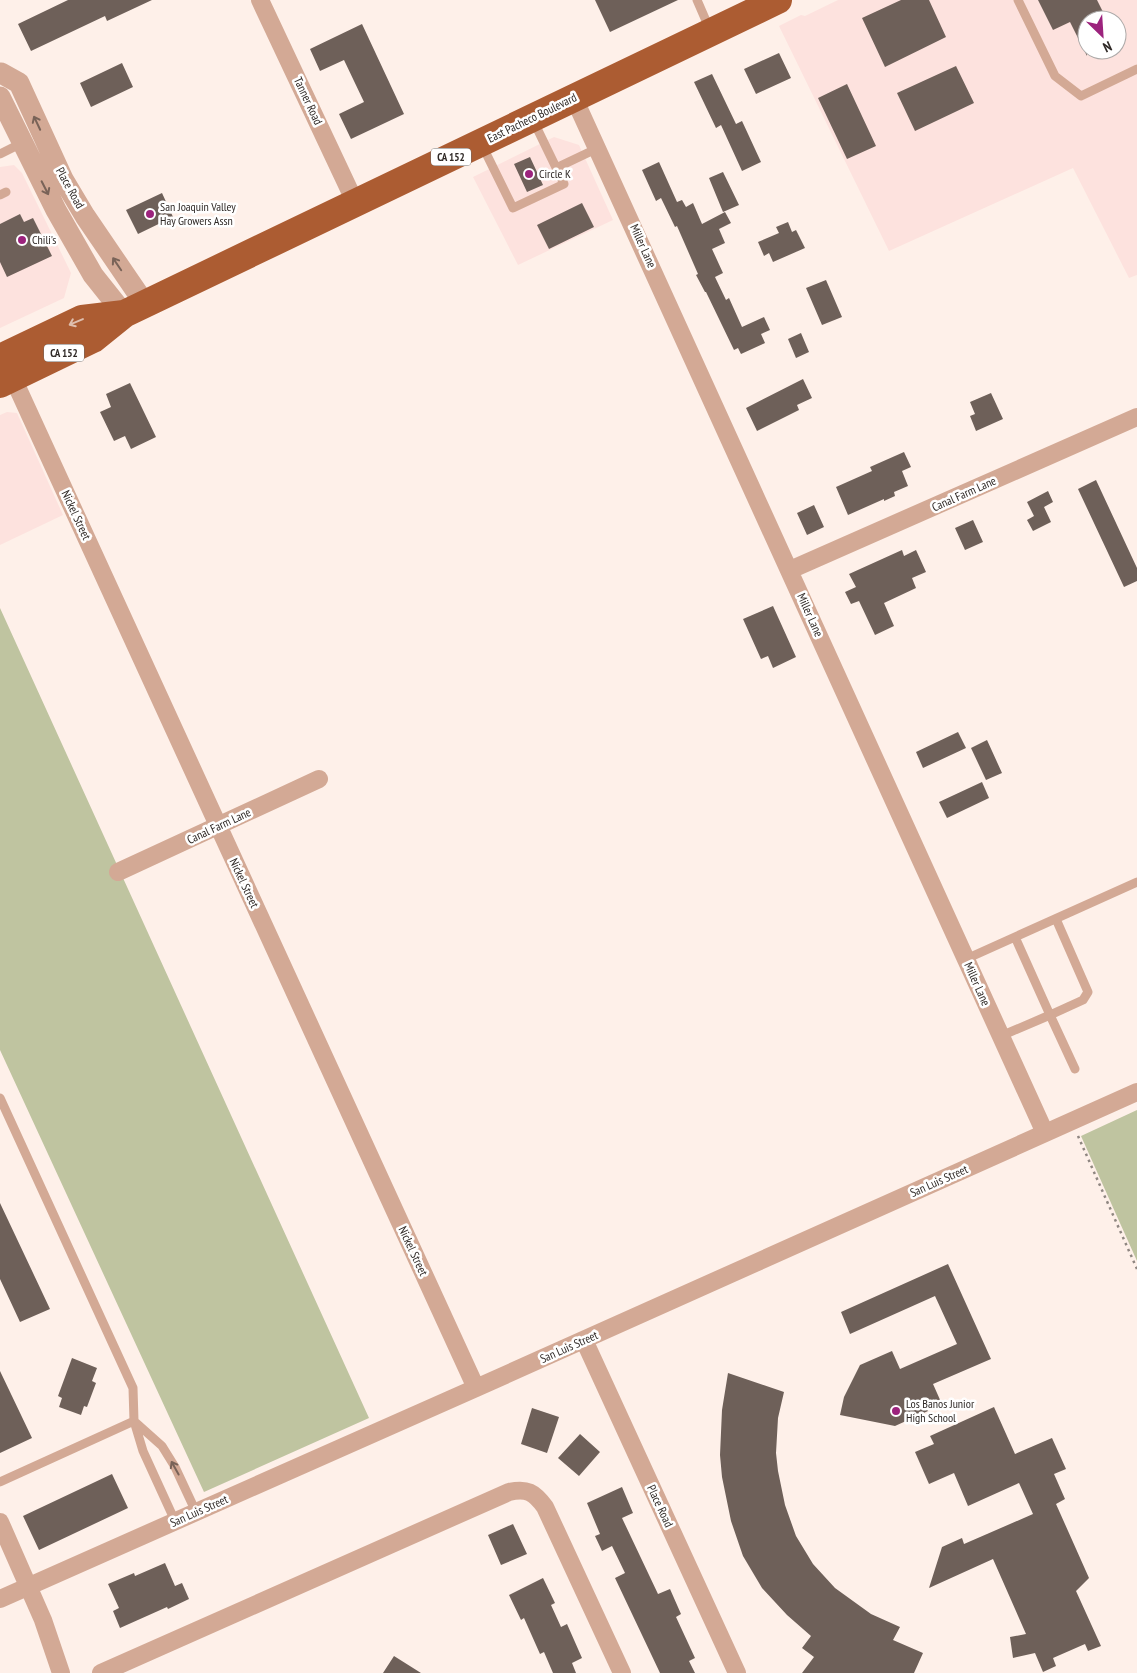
<svg xmlns="http://www.w3.org/2000/svg" width="1137" height="1673" font-family="'PT Sans Narrow',sans-serif">
  <style>
    .commercial { fill: #fde2de; fill-rule: evenodd }
    .green { fill: #bfc4a0 }
    .building { fill: #6e6059 }
    .lines { fill: none; stroke-linecap: round; stroke-linejoin: round }
    .path { stroke: #8f8681; stroke-width: 2.5; stroke-dasharray: 2.5 4; stroke-linecap: butt }
    .service { stroke: #d3a995; stroke-width: 9 }
    .minor { stroke: #d3a995; stroke-width: 18 }
    .tertiary { stroke: #d3a995; stroke-width: 21 }
    .trunk { stroke: #ac5c32; stroke-width: 28 }
    .oneway { stroke: #796358 }
    .oneway2 { stroke: #debead }
    .poi-dot { fill: #9c237d; stroke: #fff; stroke-width: 2 }
    .labels { text-anchor: middle; stroke-width: 5; stroke-linejoin: round; paint-order: stroke }
    .shield { fill: #fff; stroke: #6d6967; stroke-width: 1 }
    .shield-label { font-size: 11px; font-weight: bold; fill: #2f2926 }
    .street-label { font-size: 12px; fill: #2f2926; stroke: #fff }
    .poi-label { font-size: 12px; fill: #2f2926; stroke: #fff; text-anchor: start }
  </style>
  <rect width="100%" height="100%" fill="#fef0e9"/>
  <path class="commercial" d="M838,0H1137V275L1129,278L1073,168L889,251L779,26L801,15L805,16ZM1087,20H1117V50H1087Z
    M554,137L579,145L613,220L518,265L473,177Z
    M14,165L22,173L71,273L64,298L0,328V167Z
    M7,412L17,413L63,515L0,545V415Z"/>
  <path class="green" d="M0,608L369,1418L204,1492L0,1050Z
    M1137,1110V1261L1081,1136Z"/>
  <path class="building" d="M68,0H152L107,21L105,16L31,51L18,24Z
    M595,0H678L610,32Z
    M901,0H929L946,37L885,67L862,18Z
    M1038,0H1097L1107,20H1087V56L1070,22L1053,30Z
    M362,24L404,114L351,139L339,114L364,102L344,60L320,71L310,49Z
    M779,53L791,78L756,94L744,69Z
    M122,63L133,87L91,107L80,83Z
    M956,66L974,103L915,131L897,93Z
    M712,74L736,124L742,121L761,162L742,171L721,125L716,128L694,82Z
    M847,84L876,146L847,159L818,98Z
    M530,157L543,185L527,192L514,164Z
    M659,162L677,202L682,200L686,207L693,203L702,224L725,212L731,223L719,229L725,243L712,249L723,273L715,277L726,300L729,298L742,327L764,317L770,330L761,334L765,343L741,354L738,348L734,350L706,292H705L696,275L698,274L677,226L675,227L661,198L656,201L642,170Z
    M723,172L739,205L723,212L709,178Z
    M162,193L173,217L138,234L126,210Z
    M582,203L594,227L549,249L537,225Z
    M20,214L24,222L33,218L52,256L7,277L0,262V224Z
    M788,222L792,232L796,230L805,248L773,262L769,253L764,256L758,242L779,233L776,227Z
    M826,280L842,317L822,325L806,288Z
    M801,333L809,352L796,358L788,339Z
    M803,379L812,398L797,405L799,410L757,431L746,408Z
    M130,383L156,437L131,449L125,436L114,441L100,412L111,407L106,394Z
    M991,393L1003,419L976,431L970,416L975,414L970,402Z
    M904,452L911,467L902,471L908,486L894,492L895,496L884,501V499L848,515L836,487L872,471L870,467Z
    M1096,480L1137,568V581L1124,587L1078,489Z
    M1048,491L1053,502L1044,507L1051,522L1033,531L1027,520L1034,516L1027,502Z
    M814,505L824,527L807,535L797,513Z
    M973,520L983,542L965,550L955,528Z
    M902,550L904,556L916,550L926,572L912,578L916,588L884,603L894,626L875,635L859,601L851,604L845,592L856,587L849,574Z
    M773,606L796,657L773,668L768,656L761,659L743,619Z
    M958,732L966,748L923,768L916,752Z
    M987,740L1002,773L986,780L971,748Z
    M982,782L989,798L947,818L939,802Z
    M0,1203L50,1309L20,1322L0,1279Z
    M948,1264L991,1359L933,1384L941,1402L926,1409L928,1411L895,1426L840,1415L844,1397L860,1365L892,1351L900,1369L957,1344L935,1296L850,1334L841,1312Z
    M72,1358L97,1368L92,1381L96,1383L87,1407L84,1406L81,1415L59,1407L62,1398L58,1396Z
    M0,1371L32,1438L0,1453Z
    M728,1373L784,1392L778,1418L776,1453L778,1471L785,1505L796,1536L813,1564L835,1588L871,1614L900,1627L893,1640L923,1653L914,1673H802L814,1657L802,1648L811,1636L787,1615L762,1588L743,1556L731,1521L722,1477L720,1455L722,1410Z
    M994,1407L1015,1454L1052,1438L1066,1469L1054,1474L1065,1499L1056,1504L1089,1578L1076,1591L1101,1646L1088,1651L1085,1644L1053,1658L1056,1666L1043,1672L1035,1653L1013,1658L1010,1637L1026,1634L993,1559L929,1588L942,1547L962,1538L964,1544L1033,1514L1019,1483L968,1506L954,1473L929,1484L915,1452L934,1444L930,1436Z
    M532,1408L559,1417L547,1453L521,1444Z
    M580,1434L600,1452L579,1476L558,1458Z
    M112,1474L128,1508L39,1550L23,1516Z
    M622,1487L633,1513L622,1518L658,1594L670,1589L681,1614L676,1617L695,1658L689,1661L695,1673H660L615,1578L625,1573L612,1546L602,1551L595,1536L600,1534L587,1503Z
    M513,1524L527,1554L501,1565L488,1535Z
    M165,1563L175,1586L182,1583L189,1599L168,1609L167,1607L120,1628L113,1611L119,1608L108,1584L134,1573L135,1576Z
    M543,1578L555,1603L551,1605L561,1627L567,1624L582,1658L572,1663L576,1673H553L544,1652L540,1654L524,1618L521,1620L509,1595Z
    M394,1656L421,1673H383Z"/>
  <g class="lines">
    <path class="path" d="M1078,1136L1137,1269"/>
    <path class="service" d="M697,0L710,30
      M1018,0L1055,76L1081,96L1137,69
      M482,145L513,208L564,184L533,120
      M0,154L22,143
      M556,168L598,148
      M0,195L6,192
      M1015,937L1050,1015L1083,1000L1088,992L1056,919
      M966,959L1137,882
      M1001,1036L1050,1015L1075,1069
      M0,1098L133,1388L134,1421L0,1482
      M175,1521L143,1451L134,1421L162,1446L175,1467L196,1512"/>
    <path class="minor" d="M260,0L355,202
      M574,98L1045,1133
      M13,378L476,1388
      M790,570L1137,417
      M118,872L319,779
      M584,1340L737,1673
      M0,1522L43,1620L61,1673
      M0,1599L476,1388L1137,1092
      M101,1673L509,1492C527,1488 534,1492 545,1507L622,1673"/>
    <path class="tertiary" d="M1,73L19,83L63,179L85,216L145,304
      M0,97L56,210L93,275L124,314"/>
    <path class="trunk" d="M0,358L82,319L124,314
      M0,384L93,339L124,314L778,0"/>
  </g>
  <defs><path id="oneway-shaft" d="M-6 0H5M1.5-3L5.5 0L1.5 3" fill="none" stroke-width="1.6" stroke-linecap="round" stroke-linejoin="round" transform="scale(1.25)"/></defs>
  <g class="oneway">
    <use href="#oneway-shaft" transform="translate(37 123) rotate(-115)"/>
    <use href="#oneway-shaft" transform="translate(45 188) rotate(63)"/>
    <use href="#oneway-shaft" transform="translate(117 264) rotate(-124)"/>
    <use href="#oneway-shaft" transform="translate(175 1468) rotate(-119)"/>
  </g>
  <use class="oneway2" href="#oneway-shaft" transform="translate(76 322) rotate(157)"/>
  <g class="poi-dot">
    <circle cx="529" cy="174" r="5"/>
    <circle cx="150" cy="214" r="5"/>
    <circle cx="22" cy="240" r="5"/>
    <circle cx="896" cy="1411" r="5"/>
  </g>
  <g class="labels">
    <g class="shield">
      <rect x="431" y="148.5" width="40" height="17" rx="4"/>
      <rect x="44" y="344.5" width="40" height="17" rx="4"/>
    </g>
    <g class="shield-label">
      <text x="451" y="161">CA 152</text>
      <text x="64" y="357">CA 152</text>
    </g>
    <g class="street-label">
      <text transform="translate(308 101) rotate(65)" y="4">Tanner Road</text>
      <text transform="translate(532 118) rotate(-26)" y="4">East Pacheco Boulevard</text>
      <text transform="translate(70 188) rotate(61)" y="4">Place Road</text>
      <text transform="translate(643 246) rotate(66)" y="4">Miller Lane</text>
      <text transform="translate(964 494) rotate(-24)" y="4">Canal Farm Lane</text>
      <text transform="translate(76 515) rotate(65)" y="4">Nickel Street</text>
      <text transform="translate(810 615) rotate(66)" y="4">Miller Lane</text>
      <text transform="translate(219 826) rotate(-25)" y="4">Canal Farm Lane</text>
      <text transform="translate(244 883) rotate(65)" y="4">Nickel Street</text>
      <text transform="translate(977 984) rotate(66)" y="4">Miller Lane</text>
      <text transform="translate(939 1181) rotate(-24)" y="4">San Luis Street</text>
      <text transform="translate(413 1251) rotate(65)" y="4">Nickel Street</text>
      <text transform="translate(569 1347) rotate(-24)" y="4">San Luis Street</text>
      <text transform="translate(660 1506) rotate(65)" y="4">Place Road</text>
      <text transform="translate(199 1511) rotate(-24)" y="4">San Luis Street</text>
    </g>
    <g class="poi-label">
      <text x="539" y="178">Circle K</text>
      <text x="160" y="211">San Joaquin Valley<tspan x="160" dy="14">Hay Growers Assn</tspan></text>
      <text x="32" y="244">Chili's</text>
      <text x="906" y="1408">Los Banos Junior<tspan x="906" dy="14">High School</tspan></text>
    </g>
  </g>
  <g transform="translate(1102 35) rotate(155)"><circle r="24" fill="#ffffff" stroke="#aca9a8"/>
  <path d="M0-4L9 19L0 12L-9 19Z" fill="#9c237d"/>
  <text y="-8" font-size="14" font-weight="bold" text-anchor="middle" fill="#2f2926">N</text>
  </g>
</svg>
